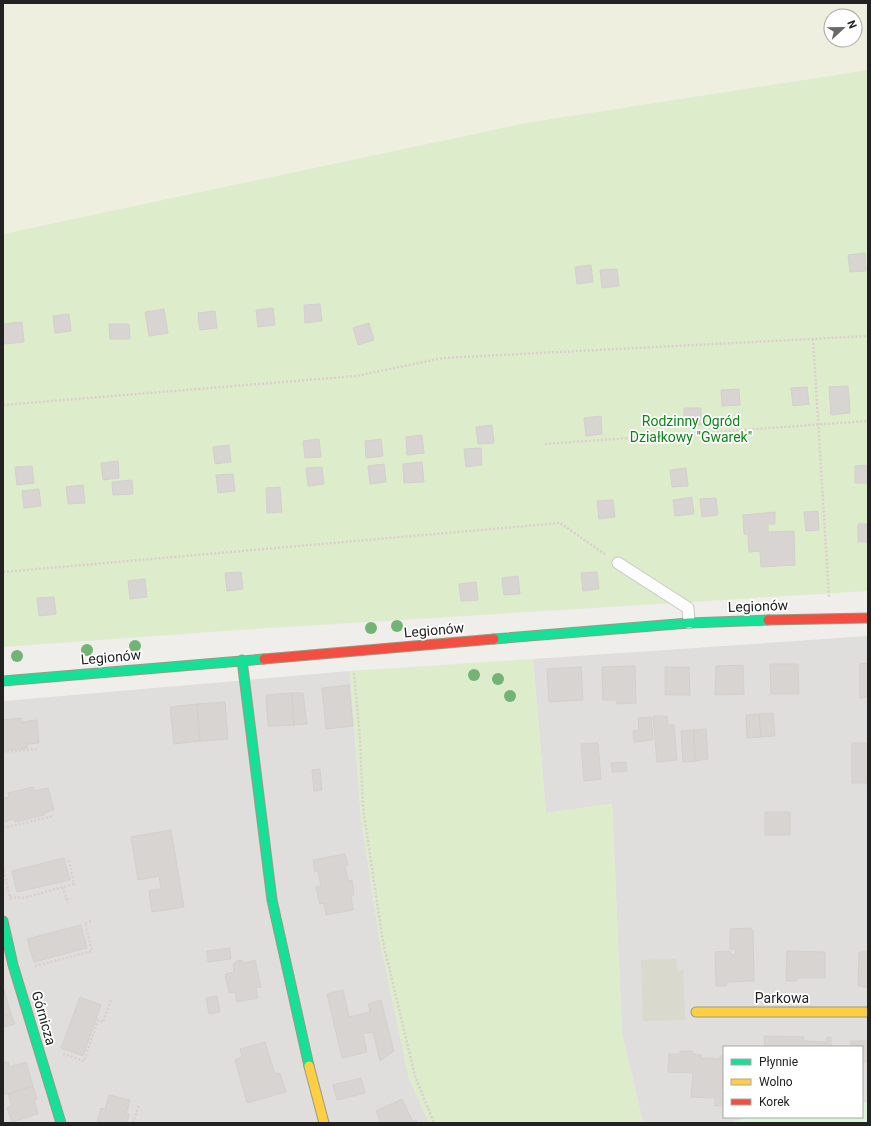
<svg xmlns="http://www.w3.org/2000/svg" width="871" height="1126" font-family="Roboto,sans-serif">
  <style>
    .residential { fill: #dfdedc }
    .construction { fill: #d9d9cd }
    .farmland { fill: #efefdf; fill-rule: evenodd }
    .grass { fill: #ddeccb }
    .park { fill: #daf5da }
    .building { fill: #d7d4d2; stroke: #d3d0cc }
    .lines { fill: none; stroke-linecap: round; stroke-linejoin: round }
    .lane-casing { stroke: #c9c8c7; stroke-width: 13 }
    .fast-casing { stroke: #999a82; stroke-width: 11 }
    .slow-casing { stroke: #999a82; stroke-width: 11 }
    .jam-casing { stroke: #999a82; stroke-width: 11 }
    .path { stroke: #dccecd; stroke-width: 2.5; stroke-dasharray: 2 2; stroke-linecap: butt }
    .lane { stroke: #fdfcfc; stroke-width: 11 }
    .fast { stroke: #16e098; stroke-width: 9 }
    .slow { stroke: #ffcf43; stroke-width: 9 }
    .jam { stroke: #f24e42; stroke-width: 9 }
    .tree { fill: #73b476 }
    .labels { text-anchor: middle; stroke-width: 3.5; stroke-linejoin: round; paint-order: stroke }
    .park-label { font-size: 14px; fill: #0c8416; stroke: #fff }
    .street-label { font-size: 14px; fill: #222; stroke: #fff }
  </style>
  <rect width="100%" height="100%" fill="#f0eeeb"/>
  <path class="residential" d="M868,636V1102L862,1103V1047H724V1117H749L730,1123H643L622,1034L612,804L546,813L533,659Z
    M350,671L361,818L380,942L409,1078L429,1123H3V701Z"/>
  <path class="construction" d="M676,959L677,972L683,970L685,1020L643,1021L641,960Z"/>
  <path class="farmland" d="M3,3H868V70L526,123L3,234ZM831,16H855V40H831Z"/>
  <path class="grass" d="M868,70V591L239,630L3,647V234L526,123Z
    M533,659L546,813L612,804L622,1034L643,1123H429L409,1078L380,942L361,818L350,671Z"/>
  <path class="park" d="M868,1102V1123H730L749,1117H862V1103Z"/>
  <path class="building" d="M865,253L866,271L850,272L848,255Z
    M591,265L593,282L577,284L575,267Z
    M617,269L619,286L602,288L600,270Z
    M320,304L322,321L305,323L304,305Z
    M273,308L275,325L258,327L256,310Z
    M164,309L168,333L149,336L145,312Z
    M215,311L217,328L200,330L198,313Z
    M69,314L71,331L55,333L53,316Z
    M22,322L24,342L3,344V324Z
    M369,323L374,340L358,345L353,328Z
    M109,324H129L130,339H110Z
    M848,386L850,413L831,415L829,387Z
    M807,387L809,404L793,406L791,388Z
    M739,389L740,405L722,406L721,390Z
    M684,408H701V425H684Z
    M601,416L602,434L586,436L584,418Z
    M492,425L494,443L478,444L476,427Z
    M422,435L424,453L407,455L406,437Z
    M319,439L321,457L305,458L303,441Z
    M381,439L383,456L366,458L365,441Z
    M229,445L231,462L215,464L213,447Z
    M481,448L482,465L466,467L464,449Z
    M118,461L119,478L103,480L101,463Z
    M422,462L424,482L404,483L403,464Z
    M384,464L386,482L370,484L368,466Z
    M868,465V483H855V466Z
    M32,466L34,483L17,485L15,467Z
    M322,467L324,484L308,486L306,468Z
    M686,468L688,486L672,487L670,470Z
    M233,474L235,491L218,493L216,475Z
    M132,480L133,494L113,495L112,482Z
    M83,485L85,503L68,504L66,487Z
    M280,487L282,512L267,513L266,488Z
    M39,489L41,506L24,508L22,491Z
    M692,497L694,514L675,516L673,500Z
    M716,498L718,515L702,517L700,499Z
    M613,500L615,517L599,519L597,501Z
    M818,511L819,530L806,531L804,512Z
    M775,512V524H768V532L794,531L795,565L761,567L760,551L749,552L748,534H744L743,515Z
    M858,524H868V542H858Z
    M241,572L243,589L227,591L225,573Z
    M597,572L599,589L583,591L581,573Z
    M518,576L520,594L504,595L502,578Z
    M145,579L147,597L130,599L128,581Z
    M476,582L478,600L461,601L459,584Z
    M54,597L56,614L39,616L37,598Z
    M868,663V697L860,698V664Z
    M770,664H798L799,694H771Z
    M743,665L744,694L715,695L716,666Z
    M635,666L636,703L617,704V700H603L602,667Z
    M581,667L583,700L549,702L547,669Z
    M665,667H689L690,695H665Z
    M349,685L353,726L326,729L322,688Z
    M292,693L294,725L268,726L266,695Z
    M292,693H303L307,724L294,725Z
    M225,702L228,739L200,741L197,704Z
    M197,704L200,741L174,744L170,707Z
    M773,713L775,736L761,737L759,714Z
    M759,714L761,737L747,738L746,715Z
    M653,716H667L668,725H674L677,760L657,762Z
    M651,717L653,740L634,742L633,731L639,730L638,718Z
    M21,718L22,722L37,720L39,743L27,744V748L3,751V720Z
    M706,729L708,759L695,761L694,730Z
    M694,730L695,761L683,762L681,731Z
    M598,743L601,779L584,781L581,744Z
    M852,743H868V792L867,783H852Z
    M626,762L627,771L612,772L611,763Z
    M320,769L322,790L314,791L312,770Z
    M33,787L35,791L48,788L54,810L44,813V815L15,822L14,819L3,822V798L9,797L8,793Z
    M765,812H790V835H765Z
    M171,830L184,907L152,912L149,891L161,889L159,876L138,880L131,837Z
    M345,854L348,865L345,866L348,881L352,880L354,895L351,896L353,910L326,915L324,903L320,904L316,887L321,886L318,871L315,872L313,860Z
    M64,858L70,880L17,892L12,871Z
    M81,925L87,948L34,962L27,939Z
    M751,928L753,930L754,981L728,982L726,986H716L715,952L729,951L733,955L736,952L735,949H730V931L731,929Z
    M230,948L231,959L208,962L207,951Z
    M787,951L825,952V978H798L796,981H786Z
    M859,952H868V987L858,986Z
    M241,960L245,963L255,960L261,987L256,988L258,998L237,1002L235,992L229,993L225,974L234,972L233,965L236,961Z
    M3,987L11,1014L3,1017Z
    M343,990L349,1017L370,1012L368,1004L381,1000L394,1051L380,1061L373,1032L363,1034L367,1052L342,1058L327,994Z
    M217,996L220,1012L209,1014L206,998Z
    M80,997L101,1005L83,1056L61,1048Z
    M11,1014L15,1024L3,1027V1017Z
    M764,1036L804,1037L803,1041L826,1042L827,1037H831V1047H765Z
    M851,1041H868V1062H862V1047H851Z
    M265,1042L275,1074L280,1073L286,1092L247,1103L235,1060L242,1057L240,1049Z
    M680,1051H692L693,1054L701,1055L702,1058L720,1059V1056H724V1106H715V1098L691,1097L693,1073L668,1072L669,1054H680Z
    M8,1062L9,1067L26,1062L33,1086L3,1095V1063Z
    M361,1078L365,1093L337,1100L333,1085Z
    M33,1086L37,1099L34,1100L38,1114L12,1122L7,1108L12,1106L8,1094Z
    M109,1095L130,1100L126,1114H129L127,1123H97L101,1108L105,1109Z
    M402,1099L413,1122L416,1120L417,1123H381L376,1111Z"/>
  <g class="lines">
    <g class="lane-casing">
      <path id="lane" d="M618,563L688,608L689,623"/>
    </g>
    <g class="fast-casing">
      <path id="fast" d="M494,639L689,623L768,620
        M242,660L272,900L309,1066
        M3,681L264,659
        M3,921L13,965L61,1123"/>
    </g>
    <g class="slow-casing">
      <path id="slow" d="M696,1012H868
        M309,1066L324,1123"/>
    </g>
    <g class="jam-casing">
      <path id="jam" d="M768,620L868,618
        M264,659L494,639"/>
    </g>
    <path class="path" d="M813,339L829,597
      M3,405L356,376L443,358L868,336
      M545,444L868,421
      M3,572L560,523L606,555
      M354,673L360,738L363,808L383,942L415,1076L434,1123
      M3,752L38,749
      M3,828L54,816
      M3,867L11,902
      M63,887L68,903
      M10,897L23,898L74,884L68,858
      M35,966L92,951L85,923L92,921
      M63,1054L84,1061L98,1020L103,1022L111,1000
      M133,1123L139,1104"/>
    <use href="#lane" class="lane"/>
    <use href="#fast" class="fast"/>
    <use href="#slow" class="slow"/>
    <use href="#jam" class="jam"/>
  </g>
  <g class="tree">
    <circle cx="397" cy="626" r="6"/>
    <circle cx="371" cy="628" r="6"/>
    <circle cx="135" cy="646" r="6"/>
    <circle cx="87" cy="650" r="6"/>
    <circle cx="17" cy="656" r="6"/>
    <circle cx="474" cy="675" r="6"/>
    <circle cx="498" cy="679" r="6"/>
    <circle cx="510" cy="696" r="6"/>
  </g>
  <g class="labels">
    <g class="park-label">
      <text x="691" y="426">Rodzinny Ogród<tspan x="691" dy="16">Działkowy "Gwarek"</tspan></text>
    </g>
    <g class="street-label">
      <text transform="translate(758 606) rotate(-2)" y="5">Legionów</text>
      <text transform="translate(434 630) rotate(-5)" y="5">Legionów</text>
      <text transform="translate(111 657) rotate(-5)" y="5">Legionów</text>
      <text x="782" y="1003">Parkowa</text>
      <text transform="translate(44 1018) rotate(74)" y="5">Górnicza</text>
    </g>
  </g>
  <rect width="871" height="1126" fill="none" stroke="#222222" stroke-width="8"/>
  <rect x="723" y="1046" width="140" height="72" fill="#ffffff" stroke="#a7a7a7"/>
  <rect x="731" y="1059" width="20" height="6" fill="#16e098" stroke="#a7a7a7"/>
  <text x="759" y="1066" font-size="12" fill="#222222">Płynnie</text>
  <rect x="731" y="1079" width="20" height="6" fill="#ffcf43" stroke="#a7a7a7"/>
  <text x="759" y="1086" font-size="12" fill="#222222">Wolno</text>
  <rect x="731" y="1099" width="20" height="6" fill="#f24e42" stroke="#a7a7a7"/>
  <text x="759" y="1106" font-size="12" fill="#222222">Korek</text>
  <g transform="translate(843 28) rotate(68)"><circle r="19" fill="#ffffff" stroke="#a7a7a7"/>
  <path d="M0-3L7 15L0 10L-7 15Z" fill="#6a6968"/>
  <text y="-6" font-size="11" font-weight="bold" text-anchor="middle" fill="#222222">N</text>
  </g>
</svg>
